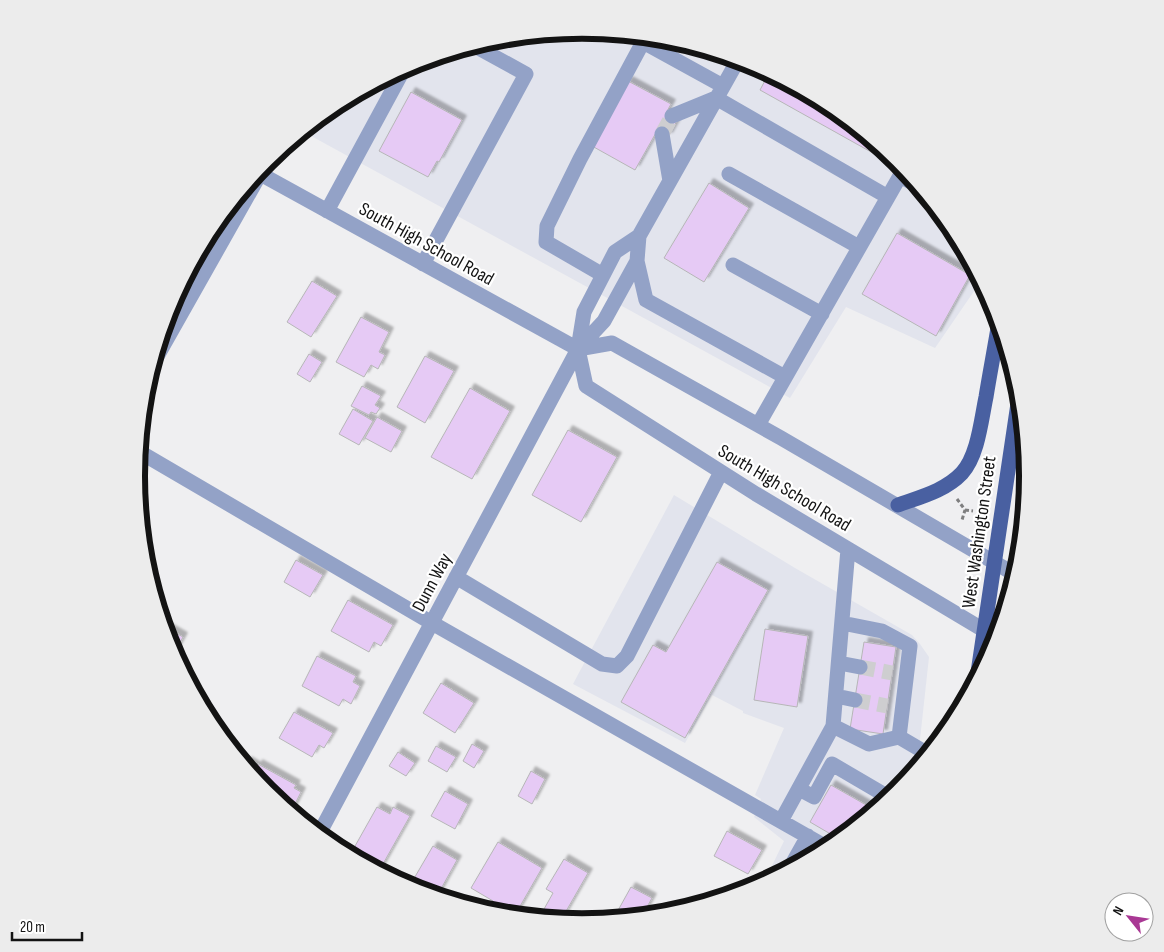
<svg xmlns="http://www.w3.org/2000/svg" width="1164" height="952" font-family="'Sofia Sans Condensed',sans-serif">
  <style>
    .built { fill: #e2e4ed }
    .building { fill: #e6caf5; stroke: #b6b6b7; filter: url(#shadow) }
    .lines { fill: none; stroke-linecap: round; stroke-linejoin: round }
    .minor-tunnel { stroke: #ceced0; stroke-width: 15; stroke-dasharray: 15 8; stroke-linecap: butt }
    .path { stroke: #7e7e7f; stroke-width: 3; stroke-dasharray: 4 2.5; stroke-linecap: butt }
    .minor { stroke: #93a2c7; stroke-width: 15 }
    .major { stroke: #4960a1; stroke-width: 15 }
    .labels { text-anchor: middle; stroke-width: 4.5; stroke-linejoin: round; paint-order: stroke }
    .street-label { font-size: 19px; fill: #131313; stroke: #fff }
    .rim { fill: none; stroke: #131313; stroke-width: 6 }
  </style>
  <defs>
    <filter id="shadow"><feDropShadow dx="4.5" dy="-4.5" stdDeviation="1" flood-color="#0004"/></filter>
  </defs>
  <rect width="100%" height="100%" fill="#efeff1"/>
  <path class="built" d="M582,30L669,39L753,64L830,105L898,161L953,228L981,281L935,348L846,307L790,398L302,131L334,105L412,64L495,39Z
    M674,495L795,568L912,635L920,644L929,657L917,767L897,792L830,847L764,882L784,841L754,817L761,799L755,795L784,728L743,713V711L712,695L685,743L573,684Z"/>
  <path class="building" d="M769,73L830,105L884,150L880,157L760,90Z
    M628,81L671,104L666,113L678,119L668,137L657,131L635,170L592,146Z
    M411,92L462,120L439,162L437,161L428,177L379,151Z
    M709,183L749,208L704,282L664,258Z
    M897,233L970,275L936,336L862,294Z
    M312,281L337,296L311,337L287,322Z
    M361,317L389,332L379,352L385,355L378,369L371,365L364,377L336,362Z
    M309,354L322,362L310,382L297,374Z
    M425,356L454,371L425,423L397,407Z
    M362,386L381,396L375,405L380,408L376,414L371,412L369,415L351,406Z
    M470,388L510,411L472,479L431,457Z
    M353,409L373,421L359,445L339,434Z
    M377,417L402,431L391,452L365,438Z
    M568,430L617,457L581,522L532,495Z
    M296,560L323,575L310,597L284,582Z
    M717,562L768,590L685,738L621,702L653,645L666,652Z
    M348,600L393,625L381,646L374,642L369,652L331,631Z
    M164,626L183,637L174,654L170,646Z
    M765,629L808,636L797,707L754,700Z
    M864,642L896,647L883,734L850,729Z
    M317,656L356,676L353,682L360,686L351,704L343,699L339,706L302,686Z
    M441,683L474,703L455,733L423,713Z
    M294,712L333,733L324,748L319,745L312,757L279,738Z
    M472,744L484,751L474,768L463,761Z
    M436,746L456,757L447,772L428,761Z
    M398,752L415,763L406,776L389,766Z
    M247,761L257,767L258,764L296,785L294,788L301,792L291,812L266,791L245,765Z
    M531,771L545,779L532,804L518,796Z
    M831,785L875,810L839,839L810,822Z
    M445,791L468,804L455,829L431,816Z
    M377,807L390,814L393,807L410,816L379,871L350,855Z
    M727,831L762,850L748,874L714,856Z
    M498,842L542,868L515,915L495,913L487,911L493,901L471,888Z
    M433,846L457,860L437,896L409,887Z
    M564,859L588,873L561,920L539,918L553,893L546,889Z
    M631,887L652,898L642,916L624,918L616,914Z"/>
  <g class="lines">
    <path class="minor-tunnel" d="M662,134L672,116
      M860,667L892,673
      M855,700L887,706"/>
    <path class="path" d="M957,499L965,510L962,520
      M965,510L973,511"/>
    <path class="minor" d="M672,116L716,98L888,197
      M662,134L670,181
      M257,172L578,349L612,343L781,438L1016,575
      M729,174L859,247
      M900,176L918,186
      M327,211L405,67
      M639,236L738,60
      M637,261L646,300L785,377
      M423,264L526,74L473,45
      M733,265L822,314
      M603,275L546,242L547,226L580,159L643,42L723,86
      M151,367L260,174
      M758,425L904,169
      M138,451L432,623L828,848
      M456,577L602,664L617,666L627,656L721,472
      M842,623L882,631L910,646L899,737
      M839,663L860,667
      M836,696L855,700
      M833,726L869,744L899,737L928,754
      M799,789L814,797L832,764L890,798
      M781,821L833,726L848,549
      M319,834L578,349L604,321L637,261L639,236L615,252L584,312L578,349L586,386L756,494L997,638
      M790,868L808,836"/>
    <path class="major" d="M898,505C920,497 945,491 962,473C978,455 981,421 986,397C990,372 995,347 999,322
      M977,679L1020,390"/>
  </g>
  <g class="labels">
    <g class="street-label">
      <text transform="translate(427 243) rotate(29)" y="7">South High School Road</text>
      <text transform="translate(785 487) rotate(31)" y="7">South High School Road</text>
      <text transform="translate(978 532) rotate(-82)" y="7">West Washington Street</text>
      <text transform="translate(431 582) rotate(-62)" y="7">Dunn Way</text>
    </g>
  </g>
  <path d="M0 0H1164V952H0ZM145 476a437 437 0 1 1 874 0a437 437 0 1 1-874 0Z" fill="#ececec" fill-rule="evenodd"/>
  <path class="rim" d="M145 476a437 437 0 1 1 874 0a437 437 0 1 1-874 0Z"/>
  <g transform="translate(1129 917) rotate(300)"><circle r="24" fill="#ffffff" stroke="#a1a1a1"/>
  <path d="M0-4L9 19L0 12L-9 19Z" fill="#a93894"/>
  <text y="-8" font-size="14" font-weight="bold" text-anchor="middle" fill="#131313">N</text>
  </g>
  <path d="M12 932v8h70v-8" fill="none" stroke="#131313" stroke-width="2.5"/>
  <text x="20" y="932" font-size="15" fill="#131313" stroke="#ffffff" stroke-width="4" paint-order="stroke">20 m</text>
</svg>
